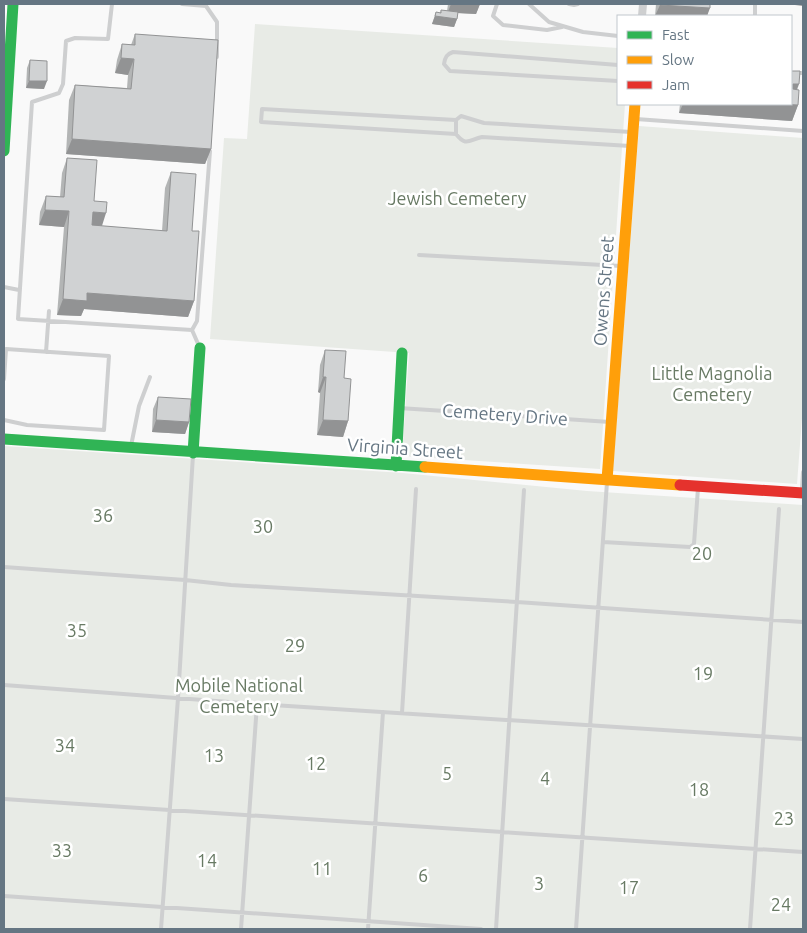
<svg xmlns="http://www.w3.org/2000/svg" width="807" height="933" font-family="Ubuntu,sans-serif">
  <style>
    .green { fill: #e8ebe6 }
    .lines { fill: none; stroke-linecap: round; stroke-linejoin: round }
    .lane { stroke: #cecfd0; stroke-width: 4 }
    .street { stroke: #cecfd0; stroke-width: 8 }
    .fast { stroke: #30b455; stroke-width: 11 }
    .slow { stroke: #ff9f0a; stroke-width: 11 }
    .jam { stroke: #e5322d; stroke-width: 11 }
    .wall { fill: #b3b5b5 }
    .shaded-wall { fill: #929394 }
    .building { fill: #d0d2d3; stroke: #929394 }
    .labels { text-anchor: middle; stroke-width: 5; stroke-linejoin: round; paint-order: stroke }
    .park-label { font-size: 18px; fill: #687a64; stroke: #fff }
    .street-label { font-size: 18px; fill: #657683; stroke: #fff }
  </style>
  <rect width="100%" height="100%" fill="#f9f9f9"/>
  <path class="green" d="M255,24L618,48V104H625L600,469L402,456L409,353L210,339L224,138L247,139Z
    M639,126L803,138V405L797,484L613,471Z
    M4,446L403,473L587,491L803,505V929H4Z"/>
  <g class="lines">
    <path class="lane" d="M112,4L108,39L75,38L66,41L63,84L59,93L32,102L18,319L192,330
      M182,4L206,6L217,22V57
      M497,4L493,16L503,25L547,30L562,27
      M529,4L549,22L583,32L618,36
      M569,4L574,5L578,4
      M755,16V4
      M618,65L453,52C447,54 445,57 444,64L450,71L618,81
      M791,73H803
      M636,119L803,131
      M456,134L261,122L262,109L456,120
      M630,146L482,137C469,140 466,147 456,134V120L461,116L484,123L631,132
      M419,255L621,266
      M4,287L19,290
      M199,346L192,330L197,321L210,151
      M46,352L49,311
      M4,379L6,349L109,356L104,430L27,425L4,420
      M399,408L610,422
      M131,446L139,406L150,377
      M802,490L803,472
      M603,542L690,547L694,544L698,488
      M4,567L185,580L231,585L517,602L803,622
      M4,685L257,704L803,739
      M402,713L416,489
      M4,799L803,852
      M4,896L481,929
      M161,929L178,698L193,455
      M241,929L257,704
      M368,929L383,712
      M496,929L524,490
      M576,929L607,482
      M750,929L779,509"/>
    <path class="street" d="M642,16L643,4"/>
    <path class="fast" d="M4,151L13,4
      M4,439L425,467
      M193,453L200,348
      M396,466L402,353"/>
    <path class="slow" d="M425,467L680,485
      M607,480L635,104"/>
    <path class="jam" d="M680,485L803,493"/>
  </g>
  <path class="wall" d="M448,4H480L476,14L458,13L457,19L454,27L432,24L436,12L440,13L441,10L447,11Z
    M656,4H710L707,16H655Z
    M135,34L211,149L205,164L66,154L69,100L75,85L127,88L128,75L115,73L117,60L122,44L131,45Z
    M30,60L44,89L26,88L27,68Z
    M799,84L797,90L798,105L792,121L679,113L680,104H791Z
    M67,158L94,201L102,226L162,231L165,188L171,172L192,231L194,301L188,317L84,309L81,316L57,315L64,227L39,225L40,212L46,196L60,197L62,173Z
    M325,350L344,378L348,421L343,437L317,435L320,393L318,392L320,365Z
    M158,397L189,422L185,434L152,432L153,409Z"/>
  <path class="shaded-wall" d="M451,4H480L476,14L457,13L446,17Z
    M796,4H803V6L795,5Z
    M660,5L710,8L707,16H655Z
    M435,16L457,19L454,27L432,24Z
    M121,58L134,59L128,75L115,73Z
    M29,81H47L44,89L26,88Z
    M793,84H799L793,100Z
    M683,104H778L798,105L792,121L679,113Z
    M72,139L211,149L205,164L66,154Z
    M45,210L69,211L64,227L39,225Z
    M93,212L106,213L101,229L87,228Z
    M87,293L194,301L188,317L84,309L81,316L57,315L63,299Z
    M323,377H326L320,393L318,392Z
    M156,420L189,422L185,434L152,432Z
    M323,420L348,421L343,437L317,435Z"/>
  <path class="building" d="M660,4H710V8L660,5Z
    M441,10L458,12L457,19L435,16L436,12L441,13Z
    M135,34L218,40L211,149L72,139L75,85L131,89L134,59L121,58L122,44L135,45Z
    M30,60L47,61V81H29Z
    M791,71H800L799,84H793V89L799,90L798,105L778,104H791Z
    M67,158L97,160L94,201L107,202L106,213L93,212L92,225L167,231L171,172L196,174L192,231H199L194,301L87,293V301L63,299L69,211L45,210L46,196L64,197Z
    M325,350L346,351L344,378L351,379L348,421L323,420L326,377H323Z
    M158,397L191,399L189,422L156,420Z"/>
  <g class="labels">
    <g class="park-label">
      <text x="457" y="205">Jewish Cemetery</text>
      <text x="712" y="380">Little Magnolia<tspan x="712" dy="21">Cemetery</tspan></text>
      <text x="103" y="522">36</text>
      <text x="263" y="533">30</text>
      <text x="702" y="560">20</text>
      <text x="77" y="637">35</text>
      <text x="295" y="652">29</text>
      <text x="703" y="680">19</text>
      <text x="239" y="692">Mobile National<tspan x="239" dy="21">Cemetery</tspan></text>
      <text x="65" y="752">34</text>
      <text x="214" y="762">13</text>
      <text x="316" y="770">12</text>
      <text x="447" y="780">5</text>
      <text x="545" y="785">4</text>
      <text x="699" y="796">18</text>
      <text x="784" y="825">23</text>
      <text x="62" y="857">33</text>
      <text x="207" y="867">14</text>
      <text x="322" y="875">11</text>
      <text x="423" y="882">6</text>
      <text x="539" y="890">3</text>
      <text x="629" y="894">17</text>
      <text x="781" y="911">24</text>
    </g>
    <g class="street-label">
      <text transform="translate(604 291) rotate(-86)" y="6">Owens Street</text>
      <text transform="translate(505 415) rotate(4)" y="6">Cemetery Drive</text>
      <text transform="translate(405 449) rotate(4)" y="6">Virginia Street</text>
    </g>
  </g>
  <rect width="807" height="933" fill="none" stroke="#657683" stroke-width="10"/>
  <rect x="617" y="15" width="175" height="90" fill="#ffffff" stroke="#c1c8cd"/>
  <rect x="627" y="31" width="25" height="8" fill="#30b455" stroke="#c1c8cd"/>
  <text x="662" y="40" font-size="15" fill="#657683">Fast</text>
  <rect x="627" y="56" width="25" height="8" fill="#ff9f0a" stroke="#c1c8cd"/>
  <text x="662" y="65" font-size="15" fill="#657683">Slow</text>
  <rect x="627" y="81" width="25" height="8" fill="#e5322d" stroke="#c1c8cd"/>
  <text x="662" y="90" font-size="15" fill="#657683">Jam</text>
</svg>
